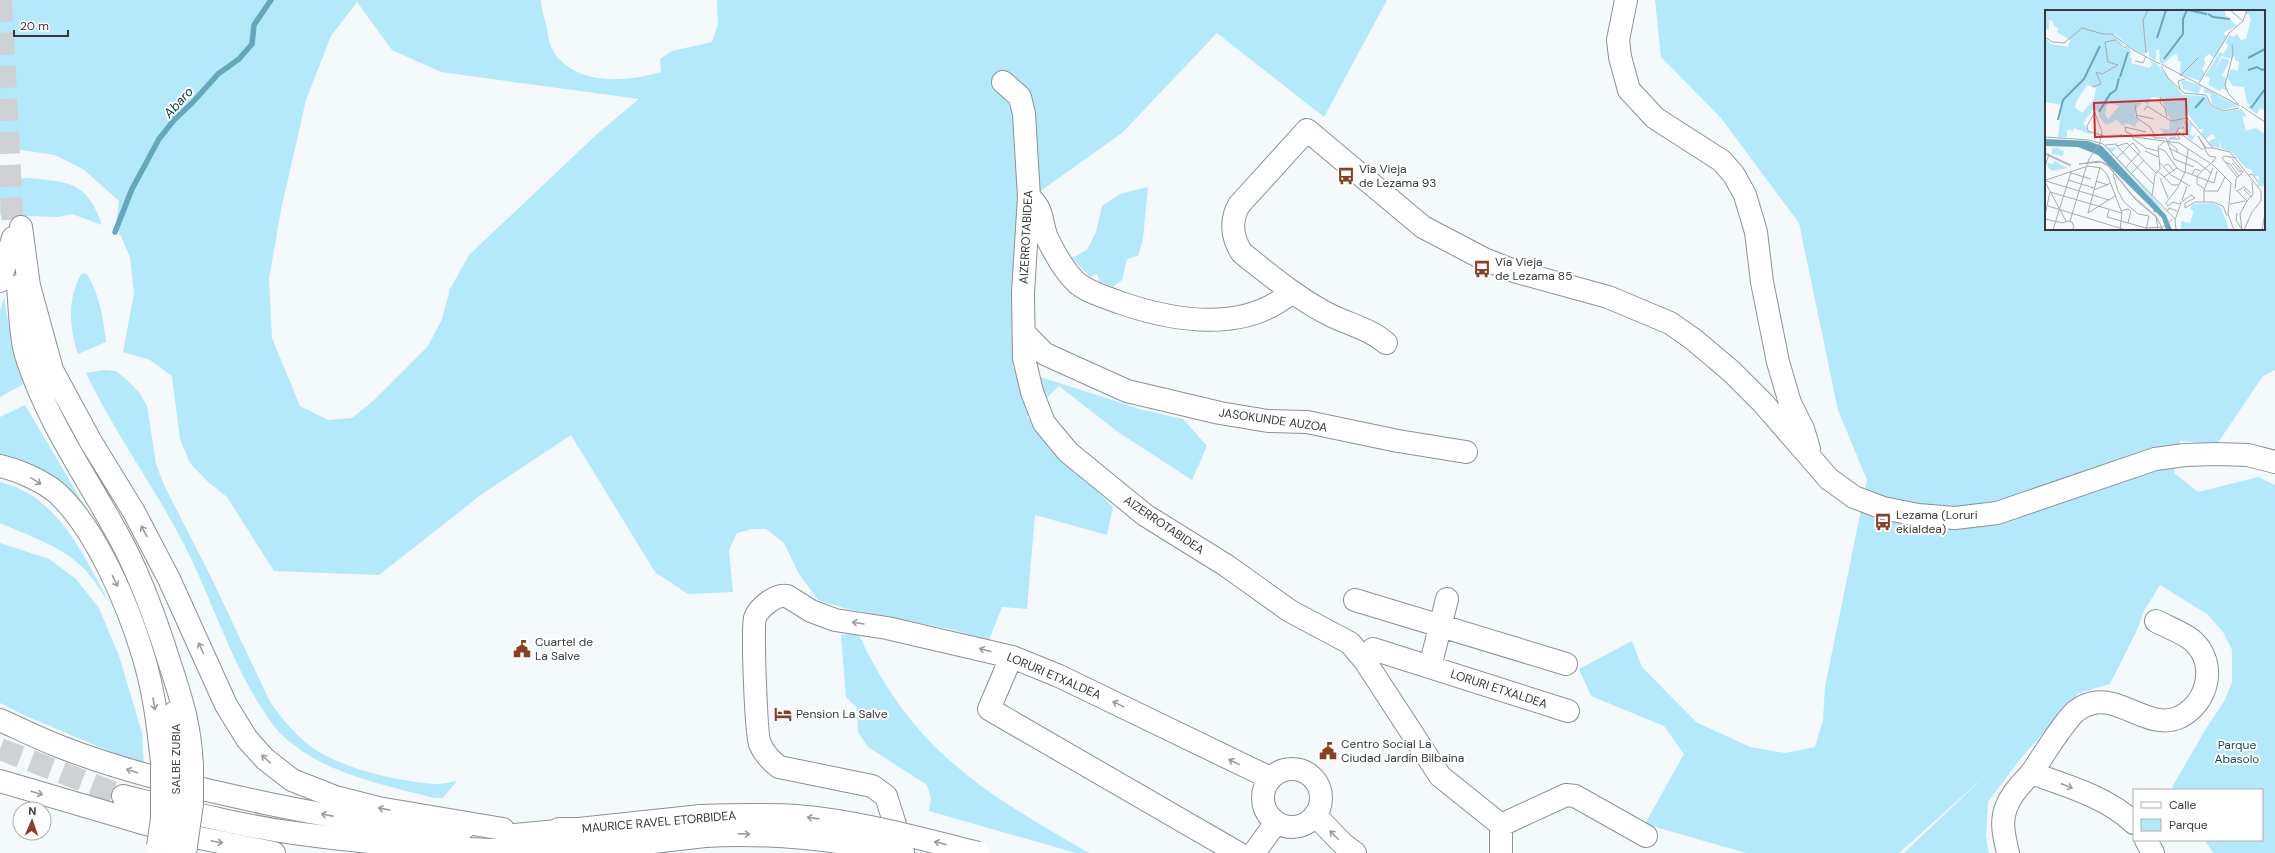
<svg xmlns="http://www.w3.org/2000/svg" width="2275" height="853" font-family="'DM Sans',sans-serif">
  <style>
    .green { fill: #b3e9fb; fill-rule: evenodd }
    .lines { fill: none; stroke-linecap: round; stroke-linejoin: round }
    .stream { stroke: #65a7bd; stroke-width: 5.5 }
    .highway-tunnel { stroke: #ced2d4; stroke-width: 22; stroke-dasharray: 22 11; stroke-linecap: butt }
    .minor-casing { stroke: #8c9193; stroke-width: 24 }
    .major-casing { stroke: #8c9193; stroke-width: 24 }
    .highway-casing { stroke: #8c9193; stroke-width: 24 }
    .minor { stroke: #fff; stroke-width: 22 }
    .major { stroke: #fff; stroke-width: 22 }
    .highway { stroke: #fff; stroke-width: 22 }
    .major-bridge-casing { stroke: #8c9193; stroke-width: 24; stroke-linecap: butt }
    .highway-bridge-casing { stroke: #8c9193; stroke-width: 24; stroke-linecap: butt }
    .major-bridge { stroke: #fff; stroke-width: 22 }
    .highway-bridge { stroke: #fff; stroke-width: 22 }
    .oneway { stroke: #9a9c9c }
    .labels { text-anchor: middle; stroke-width: 4; stroke-linejoin: round; paint-order: stroke }
    .poi-label { font-size: 12px; fill: #363839; stroke: #fff; text-anchor: start }
    .street-label { font-size: 12px; fill: #363839; stroke: #fff }
    .park-label { font-size: 12px; fill: #114b5b; stroke: #fff }
    .water-label { font-size: 13px; font-style: italic; fill: #044353; stroke: #fff }
    .inset-river { fill: none; stroke: #65a7bd; stroke-width: 2 }
    .inset-road { fill: none; stroke: #a8acad; stroke-width: 1 }
    .view { fill: #d62828; fill-opacity: 0.15; stroke: #d62828; stroke-width: 2 }
    .inset-edge { fill: none; stroke: #363839; stroke-width: 2 }
  </style>
  <rect width="100%" height="100%" fill="#f4f9fb"/>
  <path class="green" d="M0,0H541C541,8 544,17 546,24C548,33 549,46 555,54C579,86 628,82 661,72L660,59L672,51L712,42L718,24L717,0H1387L1324,117L1217,33L1123,132L1038,193L1016,286L1013,368L1143,410L1183,419L1207,446L1192,480L1118,432L1059,386L1027,417L1081,476L1113,507L1107,535L1035,515L1027,609L1002,607L989,640L950,629L847,609L818,600L799,574L784,543L766,529H752L737,533L729,550L733,592L688,594L655,572L571,435L482,494L379,575L274,571L227,497L208,482L190,463L180,439L172,376L150,360L123,352L134,293L130,257L116,225L119,201L83,169L55,155L0,147ZM357,2L392,50L441,72L639,99L596,135L469,255L450,289L442,319L428,346L373,401L352,418L328,420L300,406L272,338L269,279L281,210L306,100L331,36Z
    M1655,0H2275V370L2263,376L2217,444L2180,441L2174,473L2198,492L2258,477L2275,485V853H2213L2205,840H2262V790H2174L2172,787L2207,727L2225,700L2232,682V650L2223,632L2207,614L2160,585L2144,611L2137,630L2110,684L2079,693L2021,758L1988,802L1986,837L1989,853H1904L1986,775L1899,853H1746L1645,824L1684,754L1664,726L1591,696L1579,669L1632,641L1642,667L1696,722L1750,747L1785,753L1815,747L1823,720L1825,687L1867,480L1838,410L1799,223L1721,118L1661,57ZM2046,11H2264V229H2046Z
    M27,178C69,182 87,181 102,225L72,214L58,217L0,215V180Z
    M1148,187L1143,239L1138,256L1127,259L1122,280L1113,287L1100,282L1097,274L1090,277L1072,258L1087,250L1096,232L1102,206L1120,194Z
    M82,273L87,274C100,296 103,317 106,342L78,354C69,328 67,297 82,273Z
    M4,297L12,344L24,384L0,397V311Z
    M103,370L116,371L127,380L139,392L147,406L156,464L164,485L211,577L270,702C282,718 293,733 309,745C338,768 399,782 436,784C443,784 450,782 457,781L443,798H434C382,784 324,774 283,736C272,726 264,711 256,699C225,647 208,588 179,535C150,480 113,430 86,373Z
    M25,405L87,510C61,486 36,459 0,454V417Z
    M0,482C60,496 84,558 112,607C104,596 97,584 89,574C66,547 31,537 0,523Z
    M0,543L49,559L76,579L99,608L119,656L142,733L144,766L26,716L0,703Z
    M858,633C912,750 981,791 1089,853H1076L929,811L931,798L927,785L868,747L858,732L857,708L846,697L841,635Z"/>
  <g class="lines">
    <path class="stream" d="M115,232L132,189L159,139L174,120L193,102L218,74L239,59L252,44L254,25L271,0"/>
    <path class="highway-tunnel" d="M1,0L13,229
      M0,749L123,796"/>
    <g class="minor-casing">
      <path id="minor" d="M1626,0L1618,40L1620,57L1629,90L1655,118L1722,161L1734,175L1745,195L1756,232L1762,282L1778,362L1790,403L1803,429L1809,449
        M1003,82L1020,97L1024,114L1029,197L1023,293L1024,358L1032,392L1044,423L1068,452L1145,515L1227,566L1290,611L1350,643L1365,661L1440,776L1501,825V853
        M1029,197C1045,210 1040,223 1048,240C1055,254 1065,272 1077,283C1089,293 1106,297 1121,303C1177,322 1244,333 1292,292
        M1024,333L1045,354L1127,391L1220,413L1268,421L1307,422L1398,441L1466,452
        M1386,343C1370,329 1348,324 1330,315C1298,299 1270,275 1242,253C1232,238 1230,221 1239,205L1307,130L1423,227L1484,259L1517,272L1608,297L1670,323L1693,339L1731,371L1763,403L1829,479L1854,497L1883,508L1918,515L1955,518L1997,513L2155,459L2185,455L2216,454L2248,455L2275,462
        M1355,600L1566,664
        M1365,661L1373,649L1568,711
        M1007,667L989,709L1238,853
        M1430,667L1447,599
        M1263 798a29 29 0 1 1 58 0a29 29 0 1 1-58 0Z
        M2031,773C2065,785 2107,797 2134,823
        M1315,815L1343,844L1355,853
        M1501,825L1566,795L1575,796L1646,836
        M2146,840L2153,853
        M903,850L886,796L872,786L779,767C770,760 764,754 760,744C756,735 752,626 755,618C759,607 776,594 787,596L811,611L835,620L887,628L1012,657L1059,676L1270,778
        M1254,853L1272,828
        M2008,853C2005,839 2000,823 2006,808C2011,793 2022,784 2032,772C2045,753 2057,732 2072,715C2077,709 2085,705 2093,703C2123,697 2150,731 2180,717C2209,702 2217,663 2193,641C2184,633 2167,627 2156,621"/>
    </g>
    <g class="major-casing">
      <path id="major" d="M0,466C18,470 43,481 57,493C96,529 128,605 143,655C154,690 158,726 162,762
        M0,720C20,729 40,739 61,747C127,773 196,788 265,803C332,817 394,828 463,829
        M559,829H579L701,816
        M645,843L705,836"/>
    </g>
    <g class="highway-casing">
      <path id="highway" d="M21,227L29,286L52,370L91,442L134,512L169,579L226,705L247,739L265,759L292,780L335,797L378,808L503,829
        M0,281L13,238
        M18,286C20,307 20,336 26,355C49,428 91,482 125,548C143,584 156,620 168,658C181,698 190,723 192,766
        M175,712V763
        M0,781L180,834L274,853
        M123,796C180,810 237,825 294,833C359,842 425,848 490,850C548,851 606,845 664,840
        M503,836L579,829"/>
    </g>
    <use href="#minor" class="minor"/>
    <use href="#major" class="major"/>
    <use href="#highway" class="highway"/>
    <g class="major-bridge-casing">
      <path id="major-bridge" d="M701,816C733,815 764,814 796,816C858,821 918,838 978,853
        M705,836C773,832 837,840 903,853
        M158,846L162,819V762"/>
    </g>
    <g class="highway-bridge-casing">
      <path id="highway-bridge" d="M167,853L176,803L175,763
        M185,853L192,804V766"/>
    </g>
    <use href="#major-bridge" class="major-bridge"/>
    <use href="#highway-bridge" class="highway-bridge"/>
  </g>
  <defs><path id="oneway-shaft" d="M-6 0H5M1.5-3L5.5 0L1.5 3" fill="none" stroke-width="1.6" stroke-linecap="round" stroke-linejoin="round"/></defs>
  <g class="oneway">
    <use href="#oneway-shaft" transform="translate(36 481) rotate(31)"/>
    <use href="#oneway-shaft" transform="translate(144 531) rotate(-118)"/>
    <use href="#oneway-shaft" transform="translate(115 581) rotate(64)"/>
    <use href="#oneway-shaft" transform="translate(858 623) rotate(-171)"/>
    <use href="#oneway-shaft" transform="translate(201 648) rotate(-114)"/>
    <use href="#oneway-shaft" transform="translate(985 650) rotate(-165)"/>
    <use href="#oneway-shaft" transform="translate(154 704) rotate(80)"/>
    <use href="#oneway-shaft" transform="translate(1118 704) rotate(-154)"/>
    <use href="#oneway-shaft" transform="translate(266 759) rotate(-138)"/>
    <use href="#oneway-shaft" transform="translate(1234 762) rotate(-154)"/>
    <use href="#oneway-shaft" transform="translate(132 771) rotate(-162)"/>
    <use href="#oneway-shaft" transform="translate(2067 786) rotate(22)"/>
    <use href="#oneway-shaft" transform="translate(37 793) rotate(17)"/>
    <use href="#oneway-shaft" transform="translate(384 809) rotate(-170)"/>
    <use href="#oneway-shaft" transform="translate(327 815) rotate(-169)"/>
    <use href="#oneway-shaft" transform="translate(813 818) rotate(-172)"/>
    <use href="#oneway-shaft" transform="translate(744 834) rotate(2)"/>
    <use href="#oneway-shaft" transform="translate(1334 835) rotate(-135)"/>
    <use href="#oneway-shaft" transform="translate(217 842) rotate(12)"/>
    <use href="#oneway-shaft" transform="translate(940 843) rotate(-166)"/>
  </g>
  <defs>
    <g id="bus-bare" transform="scale(1.38)"><path d="M-5-6H5V4H4V6H2V4H-2V6H-4V4H-5ZM-3.5-4V0h7V-4ZM-3.5 1.2v1.5H-2V1.2ZM2 1.2v1.5H3.5V1.2Z" fill="#883f23" stroke="#fff" stroke-width="2.5" paint-order="stroke"/></g>
    <g id="civic-bare" transform="scale(1.38)"><path d="M-.6-6.5H3V-4.5H.6V-3L4-1V1h2V6H-6V1h2V-1L-.6-3ZM-1.2 2.5V6h2.4V2.5Z" fill="#883f23" stroke="#fff" stroke-width="2.5" paint-order="stroke"/></g>
    <g id="hotel-bare" transform="scale(1.38)"><path d="M-6-4.5h1.5V1H6V5H4.5V3h-9V5H-6ZM-4 0a1.8 1.8 0 1 1 3.6 0ZM.5 0V-2.5h3Q6-2.5 6 0Z" fill="#883f23" stroke="#fff" stroke-width="2.5" paint-order="stroke"/></g>
  </defs>
  <g fill-rule="evenodd">
    <use href="#bus-bare" x="1346" y="176"/>
    <use href="#bus-bare" x="1482" y="269"/>
    <use href="#bus-bare" x="1883" y="522"/>
    <use href="#civic-bare" x="522" y="649"/>
    <use href="#hotel-bare" x="783" y="714"/>
    <use href="#civic-bare" x="1328" y="751"/>
  </g>
  <g class="labels">
    <g class="poi-label">
      <text x="1359" y="173">Vía Vieja<tspan x="1359" dy="14">de Lezama 93</tspan></text>
      <text x="1495" y="266">Vía Vieja<tspan x="1495" dy="14">de Lezama 85</tspan></text>
      <text x="1896" y="519">Lezama (Loruri<tspan x="1896" dy="14">ekialdea)</tspan></text>
      <text x="535" y="646">Cuartel de<tspan x="535" dy="14">La Salve</tspan></text>
      <text x="796" y="718">Pension La Salve</text>
      <text x="1341" y="748">Centro Social La<tspan x="1341" dy="14">Ciudad Jardín Bilbaina</tspan></text>
    </g>
    <g class="street-label">
      <text transform="translate(1026 237) rotate(-87)" y="4">AIZERROTABIDEA</text>
      <text transform="translate(1273 420) rotate(8)" y="4">JASOKUNDE AUZOA</text>
      <text transform="translate(1164 525) rotate(34)" y="4">AIZERROTABIDEA</text>
      <text transform="translate(1054 676) rotate(23)" y="4">LORURI ETXALDEA</text>
      <text transform="translate(1499 689) rotate(18)" y="4">LORURI ETXALDEA</text>
      <text transform="translate(176 759) rotate(-90)" y="4">SALBE ZUBIA</text>
      <text transform="translate(659 822) rotate(-5)" y="4">MAURICE RAVEL ETORBIDEA</text>
    </g>
    <g class="park-label">
      <text x="2237" y="749">Parque<tspan x="2237" dy="14">Abasolo</tspan></text>
    </g>
    <g class="water-label">
      <text transform="translate(178 102) rotate(-48)" y="5">Abaro</text>
    </g>
  </g>
  <g transform="translate(2045 10)">
    <rect width="220" height="220" fill="#f4f9fb"/>
    <path d="M0,0H179L181,6L192,16L178,23L182,27L169,48L164,44L159,48L160,54L157,59L160,63L155,71L135,64L136,51H133V46L130,44L118,54L115,53L114,39L111,40V50L104,47V41L98,44L87,39L70,24H60L69,25L81,37L71,30H60L71,31L79,39L83,37L86,41L85,47L87,49L86,53L104,58L107,55L105,50L111,53L138,85L160,86L166,96L178,102L196,99L201,105L199,107L197,105L201,121L210,118L220,124V176H213L214,166H209L206,159H202L187,142L176,138V131L174,138L163,135L164,131L171,128L167,124L160,129L156,122L159,119H154L143,104L138,109L147,114L145,124L148,126L153,121L147,131L138,122L140,116L138,113L131,122V128L122,130L126,126L117,124L118,121L114,118L124,120L125,109L116,89L110,87H107L103,95L98,92L91,99L90,106L98,109L92,107L94,113L92,112L90,117L81,113L78,116L72,110L61,115L54,107V101L48,99L38,113L47,125L29,118L27,122L25,119L22,121V127H13L17,95L0,92V28L6,34L23,37L25,30L12,22L13,18L9,16L8,11L4,10V20L0,18ZM42,75L51,78L49,89L37,103L30,98L31,92ZM63,92L74,96L63,109L60,104ZM199,0H220V100L215,98L212,104L203,98L205,94L202,93L199,77L188,76L182,67L186,59L193,61L194,52L190,50V47L188,46L187,49L176,46L169,62L177,48L183,49L184,52L177,66L181,68V81L177,78L175,81L163,75L165,68L160,66L175,42L178,44L182,38L183,34H180L184,25L189,27L192,24L196,30L201,29L206,9L204,4L202,5ZM139,70L157,76L153,84L139,79L136,72ZM159,77L179,89L193,96L177,100L167,94L165,83H159ZM58,134L63,138L72,137L67,142L121,202L111,194ZM12,138L19,141L18,146L7,144V138ZM10,151L20,157L23,158L7,161L2,156L3,153L7,154ZM168,193L176,197L184,220H136V211L145,213L149,201L145,199L148,194Z" fill="#b3e9fb" fill-rule="evenodd"/>
    <path d="M0,129L43,131L57,136L121,205L127,220H121L117,208L53,145L33,137L0,136Z" fill="#65a7bd"/>
    <path class="inset-river" d="M143,0L162,4M163,4L168,7L185,9M112,28L121,0M203,48L220,39M119,49L138,24V9L142,0M203,60L212,57L217,60L220,59M75,67L83,42M150,98L159,88M206,98L220,79M54,102L65,84L71,80L74,68M13,110L18,90L39,69L55,36M0,132L38,134L49,137M54,140L109,197L110,202"/>
    <path class="inset-road" d="M185,0L198,11M0,27L7,32L19,33L37,18L58,24H67L88,40L115,54M187,34L188,44L180,75L183,83L193,94M101,43L98,10L103,0M90,51L98,53L101,46M116,54L195,96M116,56L123,68L139,83L161,85L166,95L178,101L194,98M135,66L154,47M154,73L184,23L198,11L202,0M47,77L56,74L51,62L57,64L73,55L63,52L60,32L70,30L80,38L82,36M135,79L133,71L140,69M116,87L115,93L120,98L122,107M90,95L92,108L105,117L111,128M196,96L220,112M99,100L102,96L126,111L142,108L168,138M50,102L42,116L43,121L62,127L77,126M50,103L57,122L54,136M91,105L109,109M132,121L158,140M101,122L80,117L81,122L86,124L88,129L101,138L113,141M103,124L110,128H121L129,149L149,157M75,125L134,133L168,155L186,173L183,204L189,220M0,127L44,130L58,134L130,209M130,129H135L131,123L134,118H139L137,115M130,129L126,128L123,132L132,139V143M60,135L72,134M71,135L108,174M72,136L82,133L111,163M113,138L120,141L132,158L140,163M124,138L152,152L166,163M160,138L153,126L161,138M100,141L113,147M0,143L26,155M0,144L26,156M72,148L85,135M191,148L179,146L177,148L192,167M187,149L198,162L191,169L190,179M180,152L185,154L194,166M115,153L126,165L145,176M167,153L171,147L164,146L159,138H168L185,142L216,181V191L207,202L199,220M187,153L195,162L197,161M34,154L54,151L63,156L91,190L112,208L118,220M34,154L57,152L63,155L88,186L111,206L113,220M119,156L123,154L129,161M0,157L4,144M81,157L95,142L88,133L85,135M113,161L127,175H134L140,162L143,139M140,162L169,173L172,161M26,163L46,169M87,163L99,150M68,164L73,181L79,192L93,204L104,206L101,220M147,164L150,159L156,161M204,165L207,164L213,172M152,166V174L160,179M152,166L165,154M38,167L44,149L55,133M119,167L132,158M115,168L123,188M1,170L43,156L56,158L62,164L77,203L75,220M23,170L49,178M1,171L64,190M51,171L63,175M0,172L21,211M134,176L121,193L123,196L128,192L134,194M201,178L199,180L207,187M49,180L66,173M191,180L202,191M159,181H173L180,167M192,181L199,177L206,183M5,182L77,203M146,185L150,188L140,193V198L150,192H168L178,196L182,206M107,186L110,165L115,159L113,137L120,131M137,190L142,176M202,191L208,184L207,172M159,192V180L168,158M134,194L146,185M185,194L200,191M3,196L81,220M64,200L62,207L101,218L117,217M76,201L83,199L86,201L83,213M122,202L124,198L132,201M43,203L55,157M43,203L70,186M192,203L191,210L196,218M0,205L5,182M0,209L18,213M25,211L39,165M18,213L22,211L27,212L29,217L27,220M8,220L26,162M114,220L128,209M131,220L130,210L136,193M197,220L195,204L202,191M217,220L220,203"/>
    <path class="view" d="M141,89L142,124L50,127L49,93Z"/>
    <rect width="220" height="220" class="inset-edge"/>
  </g>
  <rect x="2133" y="789" width="130" height="52" fill="#ffffff" stroke="#afafb0"/>
  <rect x="2141" y="802" width="20" height="6" fill="#ffffff" stroke="#afafb0"/>
  <text x="2169" y="809" font-size="12" fill="#363839">Calle</text>
  <rect x="2141" y="819" width="20" height="12" fill="#b3e9fb" stroke="#afafb0"/>
  <text x="2169" y="829" font-size="12" fill="#363839">Parque</text>
  <g transform="translate(32 821) rotate(2)"><circle r="19" fill="#ffffff" stroke="#afafb0"/>
  <path d="M0-3L7 15L0 10L-7 15Z" fill="#883f23"/>
  <text y="-6" font-size="11" font-weight="bold" text-anchor="middle" fill="#363839">N</text>
  </g>
  <path d="M14 30v6h54v-6" fill="none" stroke="#363839" stroke-width="2"/>
  <text x="20" y="30" font-size="12" fill="#363839" stroke="#ffffff" stroke-width="3" paint-order="stroke">20 m</text>
</svg>
